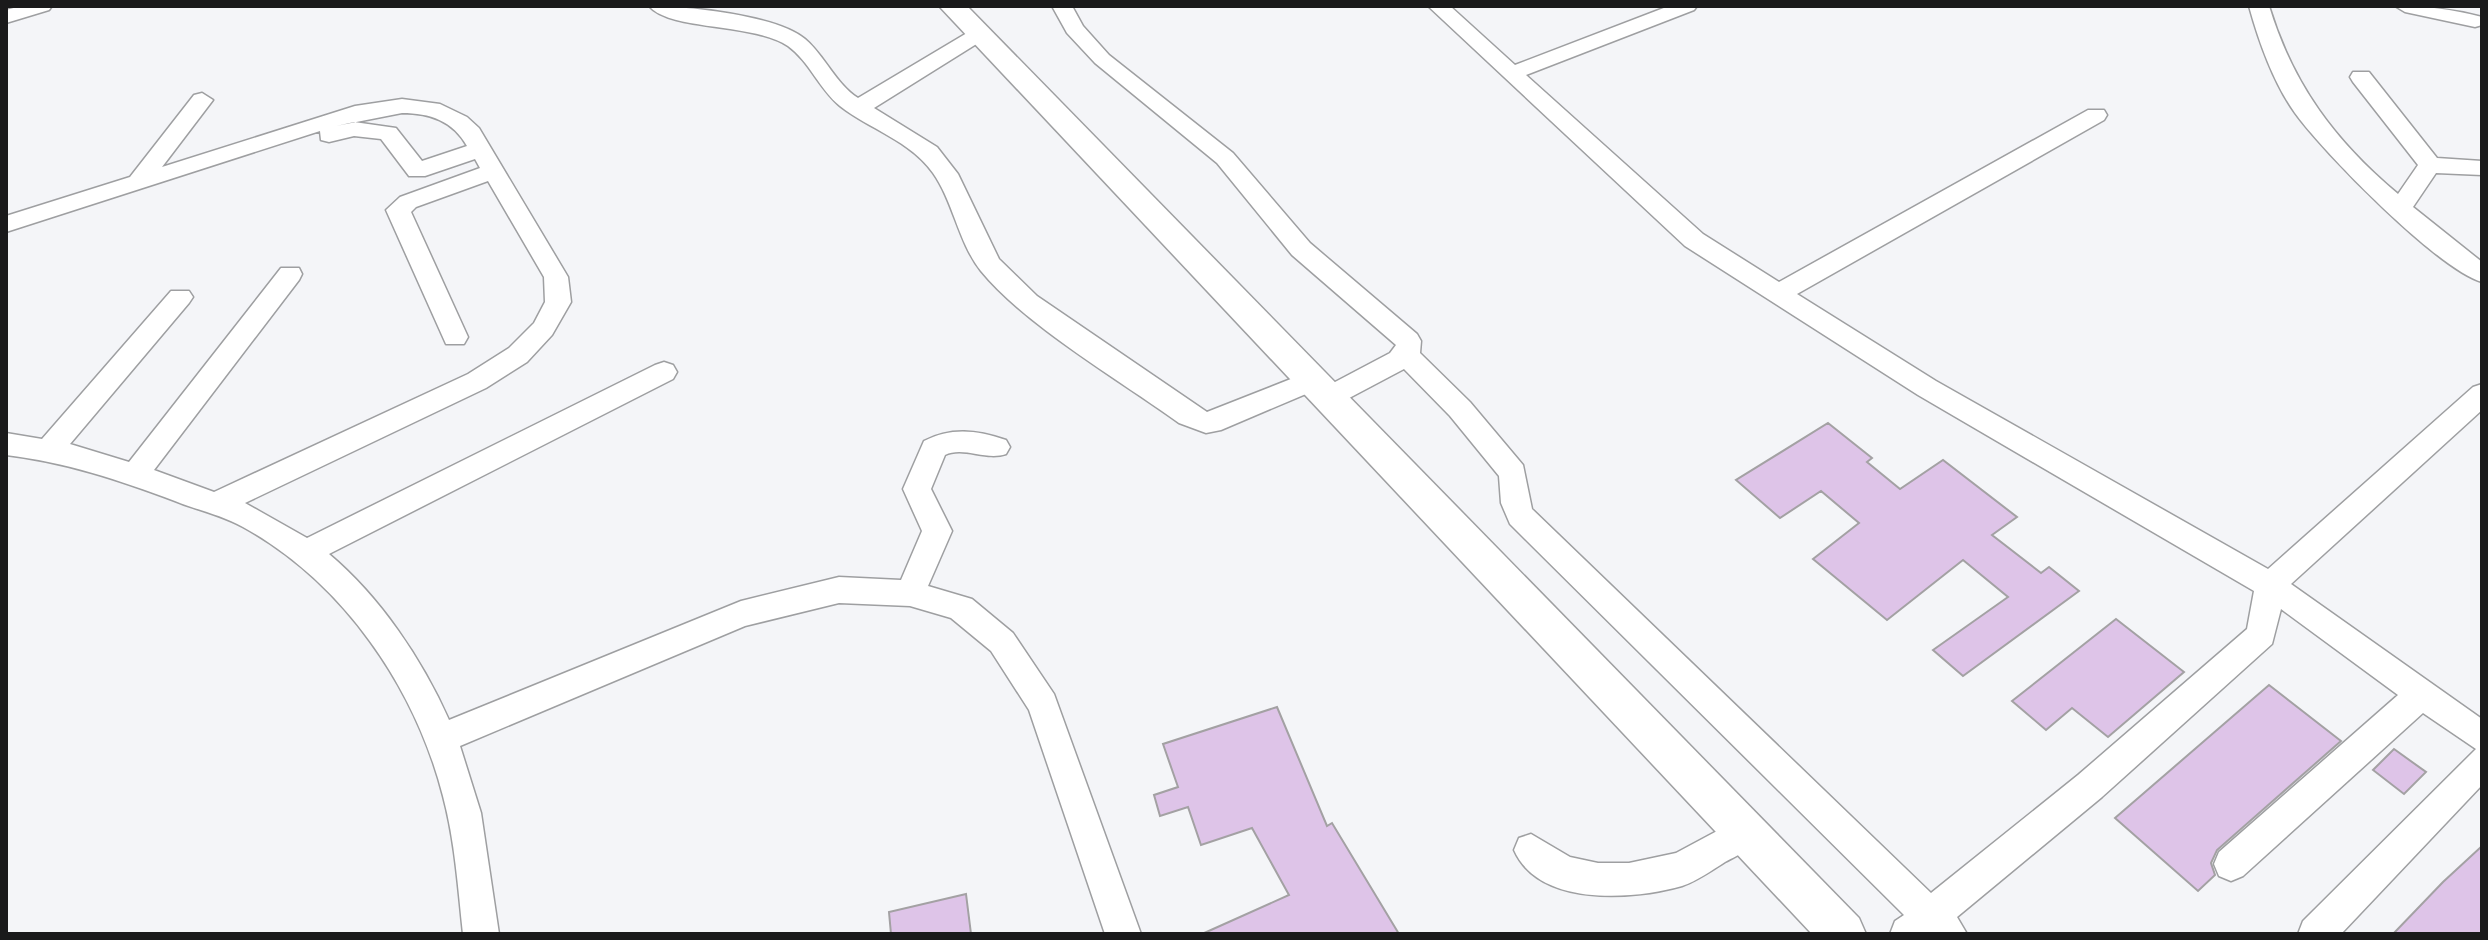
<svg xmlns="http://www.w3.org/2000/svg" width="2488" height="940" font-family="Inter,sans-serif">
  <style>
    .building { fill: #dec4e8; stroke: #a3a1a3; stroke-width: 2 }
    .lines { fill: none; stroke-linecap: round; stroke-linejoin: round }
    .minor-casing { stroke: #9e9fa1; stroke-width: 3 }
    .major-casing { stroke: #9e9fa1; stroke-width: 3 }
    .minor { fill: #fff; fill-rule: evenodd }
    .major { fill: #fff; fill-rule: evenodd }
  </style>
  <rect width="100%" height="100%" fill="#f4f5f8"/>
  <path class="building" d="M1828,423L1872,458L1867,462L1900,489L1943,460L2017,517L1992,535L2041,573L2049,567L2079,591L1963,676L1933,650L2008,597L1963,560L1887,620L1813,559L1859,523L1821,491L1780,518L1736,480Z
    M2116,619L2184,672L2108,737L2072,708L2046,730L2012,701Z
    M2269,685L2341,741L2217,850L2211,863L2215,875L2198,891L2115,818Z
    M1277,707L1327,826L1332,823L1399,934H1202L1289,895L1252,828L1201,845L1188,807L1160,816L1154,795L1178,787L1163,744Z
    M2394,749L2426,772L2404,794L2373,770Z
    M2482,846V934H2393L2443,882Z
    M966,894L971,934H891L889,912Z"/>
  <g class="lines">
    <g class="minor-casing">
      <path id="minor" d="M21,6H52L49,10L6,23V10Z
        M649,6C685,6 777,15 805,39C825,56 836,84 858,98L972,30H986L989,34L986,38L874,108L937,147L958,174L999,259L1037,296L1207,412L1311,371L1320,374L1324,381L1320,388L1221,430L1206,433L1179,423C1121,381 1025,325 981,271C958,242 954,203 933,173C911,141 869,129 840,106C820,90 809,61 788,46C755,23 670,31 649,6Z
        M1052,6H1072L1083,26L1109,55L1233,153L1310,243L1417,334L1421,341L1420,353L1470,402L1523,465L1532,509L1931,893L2078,775L2247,629L2254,591L1918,395L1685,246L1428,6H1450L1515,65L1669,6H1697L1694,10L1526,75L1703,234L1779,282L2088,110H2104L2107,115L2104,120L1797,294L1936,381L2268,569L2473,387L2482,384V410L2291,584L2482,719V785L2341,934H2298L2303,921L2476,749L2423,713L2243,876L2231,881L2219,876L2214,864L2219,852L2398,695L2281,609L2272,644L2102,797L1957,917L1967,934H1890L1895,921L1904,915L1510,524L1501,503L1499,476L1450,416L1404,369L1336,405L1327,408L1318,405L1314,398L1318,391L1390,353L1396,345L1292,255L1217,163L1095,63L1067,33Z
        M2249,6H2269C2293,85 2335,141 2398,194L2418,165L2353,82L2350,77L2353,72H2369L2437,158L2482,161V175L2436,173L2413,207L2482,262V282C2439,270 2323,152 2295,113C2273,82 2259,42 2249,6Z
        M2395,6C2425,6 2452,9 2482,17V25L2475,27L2405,12Z
        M202,93L213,100L162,167L355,106L402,99L440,104L467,117L479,128L568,277L571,302L552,335L527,362L486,388L245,503L307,538L655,365L664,362L673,365L677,372L673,379L329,554C380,597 422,659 449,720L741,601L839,577L901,580L922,531L903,489L924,441C951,427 977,430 1006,440L1010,447L1006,454C986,461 963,446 945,455L931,489L952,531L928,586L972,599L1013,633L1054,694L1141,934H1105L1029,710L991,651L951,618L910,606L839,603L745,626L460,746L481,813L499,934H463C458,888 455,841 443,796C415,687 343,582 243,527C222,515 197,510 175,501C119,480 65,462 6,455V433L42,439L171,291H189L193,297L189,303L70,444L129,462L281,268H299L302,274L299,280L154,470L214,492L468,374L509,348L534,323L545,302L544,277L488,181L416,207L411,212L468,337L464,344H446L386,210L400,197L480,168L475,159L425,176H409L381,139L354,136L329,142L321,140L320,131L6,232V216L130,177L194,95ZM402,113C430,113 453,121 467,146L422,161L396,128L354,122L336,126Z
        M1745,816L1757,821L1762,832C1755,848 1740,854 1725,862C1711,871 1697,881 1682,886C1633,900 1539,907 1514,850L1519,838L1531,834L1570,857L1598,863H1629L1676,853Z"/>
    </g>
    <g class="major-casing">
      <path id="major" d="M939,6H967L1859,918L1866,934H1812Z"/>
    </g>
    <use href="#minor" class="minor"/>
    <use href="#major" class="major"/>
  </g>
  <rect width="2488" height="940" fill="none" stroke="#1a1a1b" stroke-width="16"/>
</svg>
